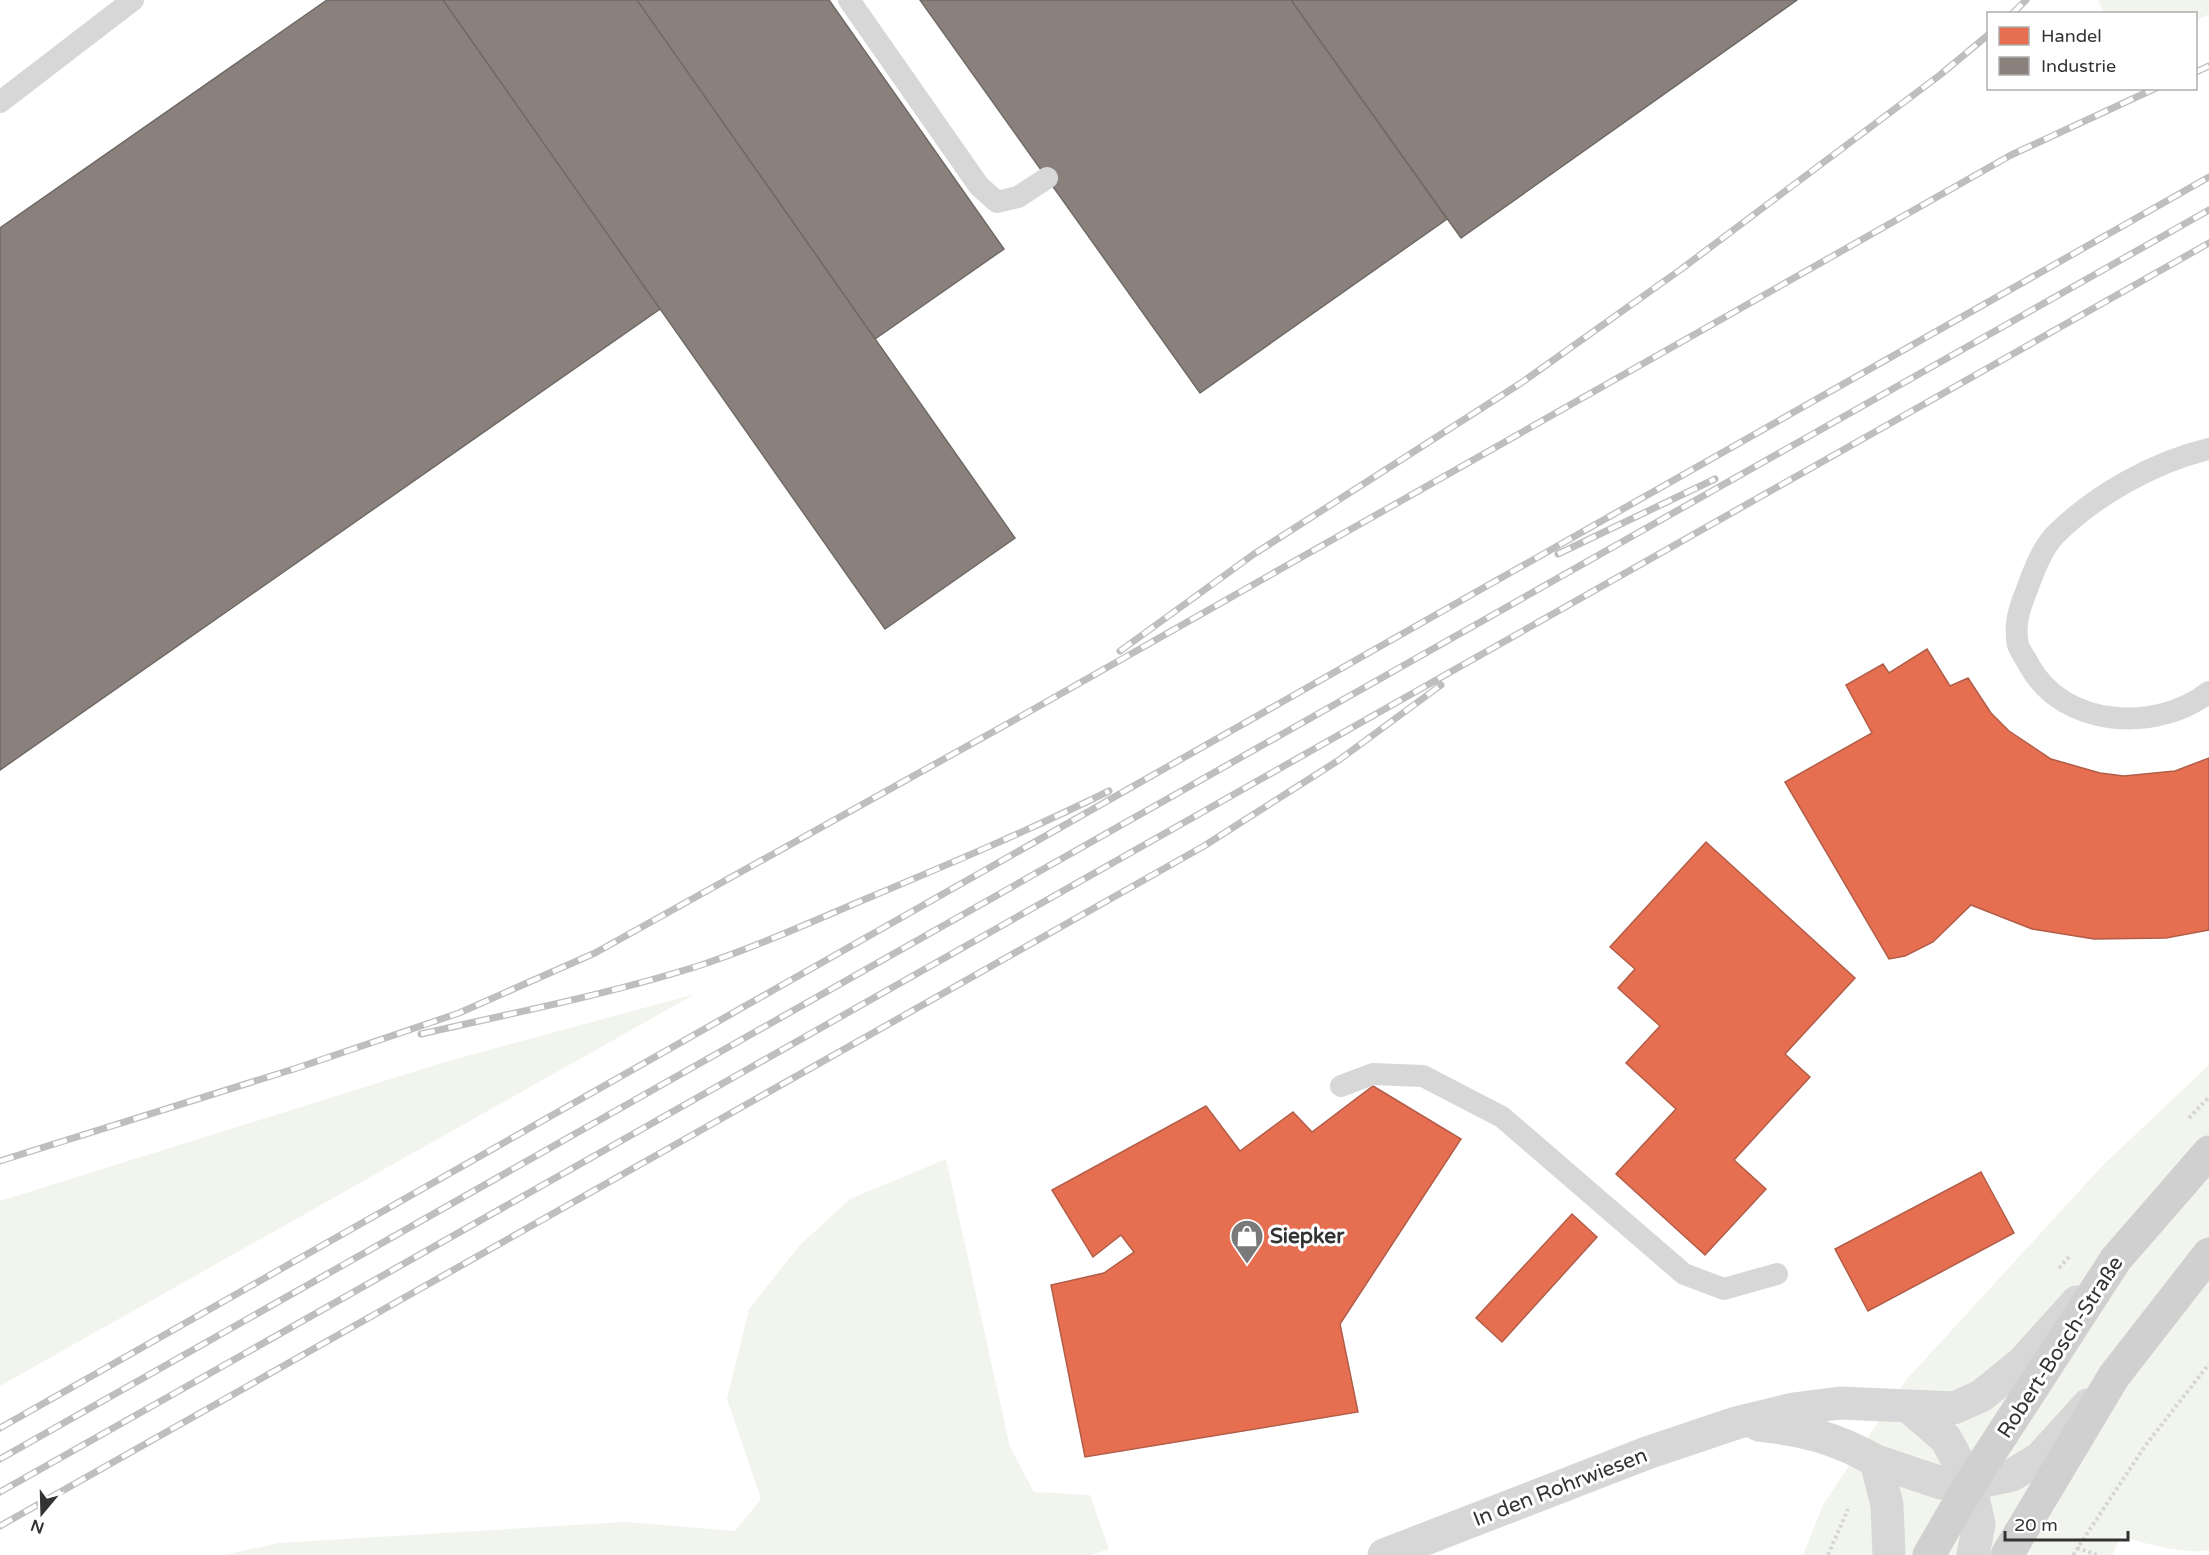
<svg xmlns="http://www.w3.org/2000/svg" width="2209" height="1555" font-family="'Varela Round',sans-serif">
  <style>
    .green { fill: #f1f5ed }
    .shops { fill: #e76f51; stroke: #b15d48; stroke-width: 1.5 }
    .industry { fill: #8a817c; stroke: #706a66; stroke-width: 1.5 }
    .lines { fill: none; stroke-linecap: round; stroke-linejoin: round }
    .path { stroke: #d6d6d6; stroke-width: 4; stroke-dasharray: 3 3; stroke-linecap: butt }
    .service { stroke: #d7d7d7; stroke-width: 22 }
    .minor { stroke: #d7d7d7; stroke-width: 33 }
    .secondary { stroke: #d0d0d0; stroke-width: 33 }
    .rail-casing { stroke: #bebebe; stroke-width: 7 }
    .rail { stroke: #fff; stroke-width: 4.5; stroke-dasharray: 14; stroke-linecap: butt }
    .labels { text-anchor: middle; stroke-width: 6; stroke-linejoin: round; paint-order: stroke }
    .poi-label { font-size: 21px; font-weight: bold; fill: #333; stroke: #fff; text-anchor: start }
    .street-label { font-size: 21px; fill: #333; stroke: #fff }
  </style>
  <rect width="100%" height="100%" fill="#fff"/>
  <path class="green" d="M2098,0H2209V14L2196,21V14L2104,13Z
    M695,994L0,1386V1201L445,1062Z
    M2209,1065V1550C2186,1555 2146,1544 2121,1536L2112,1555H1803L1823,1505L1906,1380L2103,1165Z
    M946,1159L1010,1447L1034,1492L1090,1495L1109,1549L1091,1555H225L279,1543L624,1522L735,1531L761,1499L727,1399L749,1309L800,1245L850,1199Z"/>
  <path class="shops" d="M1927,649L1950,686L1968,678L1991,713L2009,731L2051,759L2100,773L2124,776L2175,771L2209,758V930L2166,938L2094,939L2032,929L1971,905L1933,942L1905,956L1889,959L1785,782L1872,733L1846,685L1883,664L1889,673Z
    M1706,842L1855,978L1785,1054L1810,1077L1734,1160L1766,1189L1705,1255L1616,1174L1676,1109L1626,1063L1660,1026L1618,988L1635,969L1610,947Z
    M1373,1086L1461,1139L1340,1324L1358,1412L1085,1457L1051,1285L1104,1273L1134,1252L1121,1235L1093,1257L1052,1190L1206,1106L1240,1151L1293,1112L1312,1132Z
    M1981,1172L2014,1233L1868,1311L1835,1249Z
    M1572,1214L1597,1237L1502,1342L1476,1318Z"/>
  <path class="industry" d="M327,0H443L660,309L0,770V228Z
    M443,0H637L1015,538L885,629Z
    M637,0H829L1004,249L875,339Z
    M920,0H1291L1447,219L1200,393Z
    M1291,0H1797L1461,238Z"/>
  <g class="lines">
    <path class="path" d="M2189,1118L2209,1097
      M2059,1268L2070,1256
      M2077,1548L2097,1555
      M1828,1555L1848,1509
      M2073,1555L2145,1446L2209,1364"/>
    <path class="service" d="M849,0L979,186L997,202L1018,197L1047,178
      M0,102L133,0
      M2209,449C2154,462 2095,495 2055,535C2041,550 2033,573 2026,592C2019,609 2014,625 2018,645C2020,651 2026,659 2029,665C2063,728 2157,733 2209,692
      M1341,1086L1373,1074L1423,1076L1502,1117L1684,1274L1724,1289L1777,1274"/>
    <path class="minor" d="M1908,1406L1946,1439L1970,1484L1979,1524L1973,1555
      M1759,1425C1804,1430 1836,1438 1876,1461L1887,1505L1889,1555
      M1876,1461L1941,1483L1970,1484L2012,1475L2040,1458L2088,1405
      M1384,1555L1647,1453L1736,1423L1793,1409L1840,1403L1954,1408L1981,1396L2023,1362L2077,1302"/>
    <path class="secondary" d="M1929,1555L1970,1484L2116,1259L2209,1152
      M2007,1555L2114,1376L2209,1254"/>
    <g class="rail-casing">
      <path id="rail" d="M2012,14L2026,0
        M2196,72L2209,66
        M1558,554L1715,479
        M1120,651L1254,554L1521,383L1680,270L1940,75L1988,35
        M421,1034C513,1013 605,995 695,967C754,948 811,922 868,898C949,864 1030,830 1109,791
        M291,1070L459,1013L595,953L1025,714L2011,155L2156,88
        M0,1161L300,1067
        M0,1428L2209,177
        M0,1459L2209,210
        M0,1492L2209,243
        M0,1526L1204,846L1339,760L1441,685"/>
    </g>
    <use href="#rail" class="rail"/>
  </g>
  <defs>
    <g id="shop-pin" transform="scale(1.725)"><path d="M0 17L-7.5 6A9.5 9.5 0 1 1 7.5 6Z" fill="#7a7a7a" stroke="#fff"/><path d="M-5-2.5h2.3a2.7 3.5 0 0 1 5.4 0H5L5.5 6h-11ZM-1.5-2.5h3a1.5 2.3 0 0 0-3 0Z" fill="#fff"/></g>
  </defs>
  <g fill-rule="evenodd">
    <use href="#shop-pin" x="1247" y="1236"/>
  </g>
  <g class="labels">
    <g class="poi-label">
      <text x="1270" y="1243">Siepker</text>
    </g>
    <g class="street-label">
      <text transform="translate(2060 1347) rotate(-57)" y="7">Robert-Bosch-Straße</text>
      <text transform="translate(1560 1487) rotate(-21)" y="7">In den Rohrwiesen</text>
    </g>
  </g>
  <rect x="1987" y="12" width="210" height="78" fill="#ffffff" stroke="#adadad" stroke-width="1.5"/>
  <rect x="1999" y="27" width="30" height="18" fill="#e76f51" stroke="#adadad" stroke-width="1.5"/>
  <text x="2041" y="42" font-size="18" fill="#333333">Handel</text>
  <rect x="1999" y="57" width="30" height="18" fill="#8a817c" stroke="#adadad" stroke-width="1.5"/>
  <text x="2041" y="72" font-size="18" fill="#333333">Industrie</text>
  <g transform="translate(42 1513) rotate(199)" stroke="#ffffff" stroke-width="4.5" paint-order="stroke">
  <path d="M0-4.5L10 22L0 15L-10 22Z" fill="#333333"/>
  <text y="-9" font-size="16" font-weight="bold" text-anchor="middle" fill="#333333">N</text>
  </g>
  <path d="M2005 1531v9h123v-9" fill="none" stroke="#333333" stroke-width="3"/>
  <text x="2014" y="1531" font-size="18" fill="#333333" stroke="#ffffff" stroke-width="4.5" paint-order="stroke">20 m</text>
</svg>
